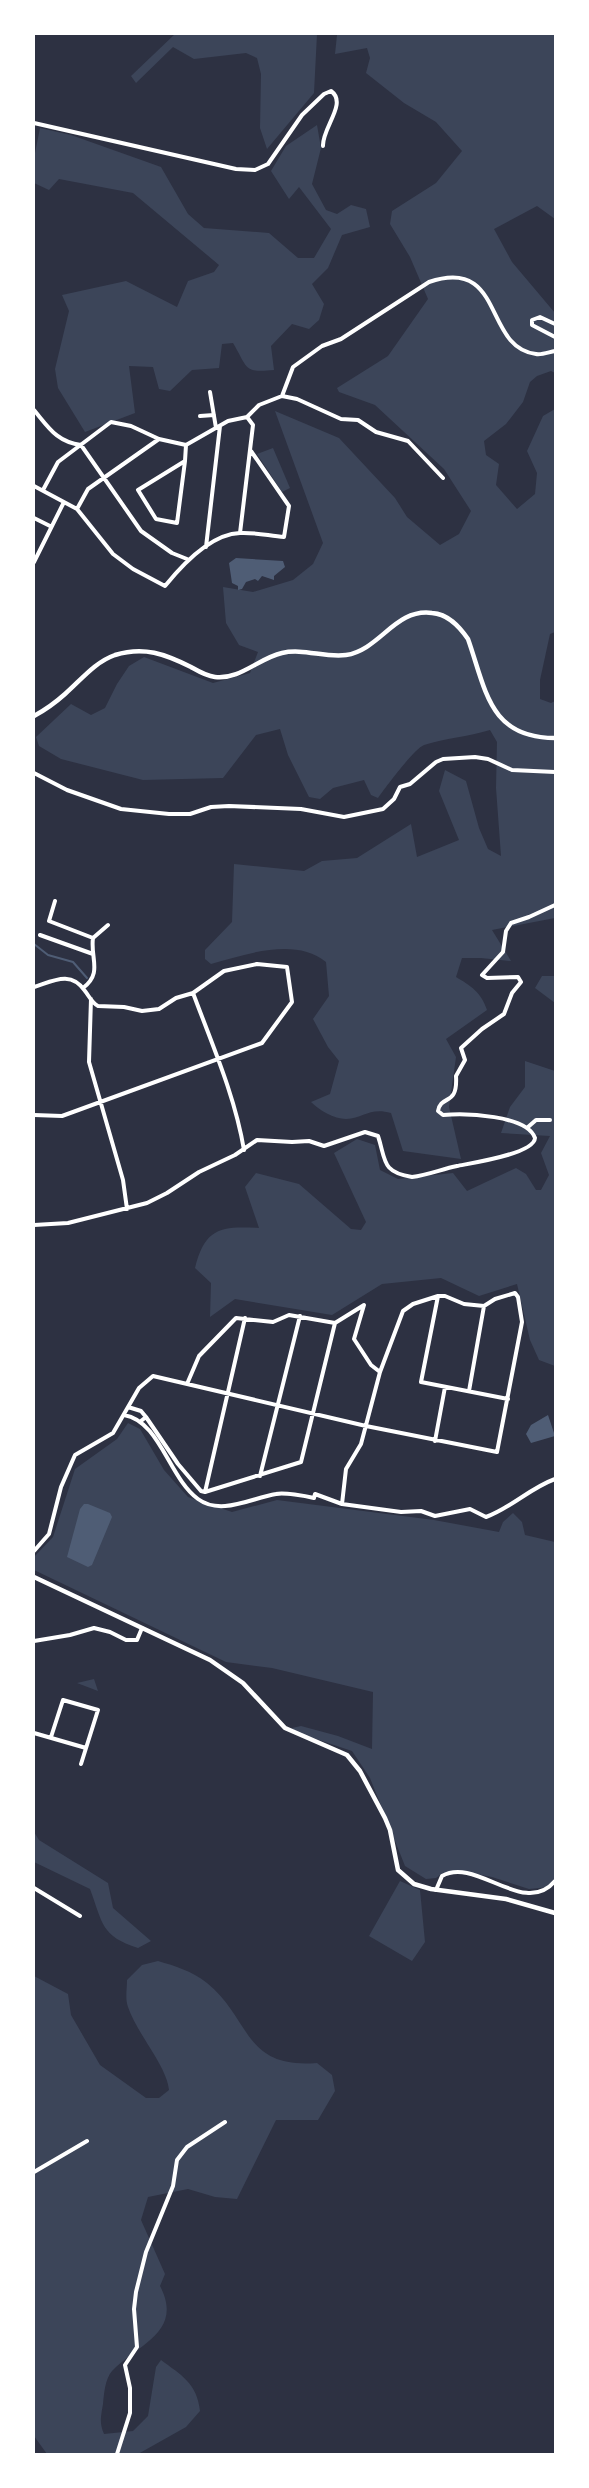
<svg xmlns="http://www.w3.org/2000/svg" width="589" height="2488" font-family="Raleway,sans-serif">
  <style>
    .green { fill: #3c4559 }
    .water { fill: #4f5d75 }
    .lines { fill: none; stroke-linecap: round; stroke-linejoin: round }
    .stream { stroke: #4f5d75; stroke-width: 2 }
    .minor { stroke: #fff; stroke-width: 4 }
    .tertiary { stroke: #fff; stroke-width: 4.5 }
  </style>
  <rect width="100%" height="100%" fill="#2d3142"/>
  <path class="green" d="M175,34H317L314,93L267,149L260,128L261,74L257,58L246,53L194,59L173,47L136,83L131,76Z
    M334,34H555V219L537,206L494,229L512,262L555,313V373L551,371L537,376L530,382L523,402L506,424L484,441L486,455L499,464L496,485L517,509L535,494L537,473L527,451L543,416L555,409V632L550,634L540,680V699L551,703L555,701V918L492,930L511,961L481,958H462L456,977C471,986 481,992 487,1010L446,1039L456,1057L449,1107L461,1159L403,1151L391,1113C370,1107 364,1118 346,1119C334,1119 319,1110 311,1102L330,1094L339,1061L328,1047L313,1019L329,996L326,962C296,937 246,954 211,964L205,959V950L232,922L234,864L304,871L322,861L357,858L411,824L417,857L459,840L439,791L445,770L466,781L479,828L488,849L501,856L496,788L497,742L490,730C468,737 445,738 424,745C414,749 385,788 378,798L371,795L364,780L333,788L320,799L309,797L288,755L280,729L256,735L223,778L143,780L61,759L39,746L36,737L71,704L91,715L105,708L117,684L129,666L144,657L213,683L250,673L258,652L239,645L226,623L223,587L253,592L293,580L313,564L323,543L275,411L339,438L395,498L407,517L440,545L459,534L471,511L444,469L375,405L339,392L337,388L388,356L428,299L410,257L390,224L392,211L436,183L462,151L436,122L404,103L366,73L370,58L367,48L335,54L337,35Z
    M317,125L321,148L312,184L326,210L337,214L351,205L366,209L370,227L342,235L328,268L312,284L324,304L319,320L309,329L292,324L271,346L274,370C243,373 248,368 233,343L222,344L219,368L192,370L170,391L159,389L153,367L129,366L135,413L85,432L58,388L55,369L69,311L62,295L126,281L177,307L188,281L214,272L219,265L133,193L59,179L49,190L34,183V158L40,128L71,135L161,167L188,214L204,228L269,233L298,258H314L331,229L299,187L289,199L271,171L286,146Z
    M273,448L290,488L282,492L257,454Z
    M542,976H555V1003L535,988Z
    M525,1061L555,1071V1366L539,1360L530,1340L517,1284L479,1296L441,1278L382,1284L332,1315L235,1299L210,1317L211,1283L195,1268C205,1227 222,1226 259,1228L245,1187L256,1173L299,1184L351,1229L361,1230L366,1222L334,1153L357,1139L375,1145L380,1170L398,1179L453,1173L467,1191L516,1168L526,1174L536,1190H541L549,1175L541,1153L550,1136L501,1133L510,1107L525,1087Z
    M128,1423L140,1429L164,1470L188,1497L232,1512L277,1500L434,1520L499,1532L503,1522L513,1513L522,1522L525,1535L555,1542V1879L550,1887L529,1889L492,1877L459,1871L443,1873L436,1878L426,1879L405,1866L370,1778L352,1751L295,1732L292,1728L301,1726L338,1736L372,1749L373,1692L272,1668L226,1662L34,1570V1557L53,1537L75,1469L117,1439Z
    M94,1679L98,1691L77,1683Z
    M34,1832L39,1840L108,1883L113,1908L151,1941L138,1948C101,1936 103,1924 90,1889L34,1862Z
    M400,1881L420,1890L425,1942L412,1961L369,1936Z
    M158,1961C175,1966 192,1971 207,1983C252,2020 243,2069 317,2063L332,2075L335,2091L318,2120H276L237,2199L215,2197L188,2189L148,2197L141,2220L165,2274L160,2286C184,2332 138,2344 112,2371C105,2379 104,2394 103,2404C101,2416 99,2423 104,2434L133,2431L148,2416L156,2367L161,2360C181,2375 197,2383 200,2411L186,2427L138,2454H47L34,2436V1976L68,1994L71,2015L100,2065L146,2098H159L169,2090C167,2066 137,2034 128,2007C125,1999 127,1989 127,1980L142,1965Z"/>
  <path class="water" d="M236,558L283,561L285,567L274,576V580L262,576L258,581L255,579L246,582L242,589L238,590V586L232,583L229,563Z
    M548,1415L555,1436L531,1443L526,1434L531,1425Z
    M88,1504L110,1513L112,1517L92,1565L88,1567L67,1557L80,1509L84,1504Z"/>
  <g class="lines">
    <path class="stream" d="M34,944L48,955L73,962L87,978"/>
    <path class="minor" d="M34,123L236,169L255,170L268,164L302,115L324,94L331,91C348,103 322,128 323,146
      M555,324L540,317L532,320V325L555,337
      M210,392L216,428
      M282,396L293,367L322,346L341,339L429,282C505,256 483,348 536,354C542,355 549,352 555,351
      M34,410C49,428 57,442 81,445L141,531L172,553L187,559
      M200,416L214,415
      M185,461L177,523L156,519L138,490Z
      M185,461L186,445
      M34,486L77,509L113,554L133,569L165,586C182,565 211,534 240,533C254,532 270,536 284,537L289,506L251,451
      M43,490L58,462L111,422L131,426L159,439L186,445L228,421L247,417L259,405L282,396L297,399L341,419L358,420L376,432L408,441L443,478
      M77,509L88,489L159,439
      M34,518L50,526
      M240,533L253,425L247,417
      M206,547L220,426
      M34,562L64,502
      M34,773L67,790L121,809L169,814H190L211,807L229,806L301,809L344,817L383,809L394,799L400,787L410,784L436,762L443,759L475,757L488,759L512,770L555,772
      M55,901L49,921L93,938
      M40,935L93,954
      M34,987C53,981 71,970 85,991C89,996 92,1003 98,1006L124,1007L142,1011L159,1009L176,998L193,993L224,971L257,964L287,967L292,1002L262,1043L62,1116L34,1115
      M83,988C103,973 90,958 93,938L108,925
      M193,993C212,1044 235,1096 244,1150
      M91,999L89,1062L123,1180L127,1209
      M528,1127L536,1120H550
      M34,1225L68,1223L147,1203L167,1193L199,1172L235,1155L257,1140L292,1142L309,1141L324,1146L365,1132L378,1136C386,1160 381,1172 412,1177C428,1175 442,1169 457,1166C472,1163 534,1154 535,1138C527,1115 465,1113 443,1115L438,1111C441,1094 458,1107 456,1076L465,1060L461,1048L482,1029L504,1014L512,993L521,982L518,977L487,978L482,975L503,952L506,931L511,923L529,917L555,905
      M438,1296L421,1382L508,1399
      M187,1384L199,1356L236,1318L273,1322L289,1315L335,1323
      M469,1391L484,1306
      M128,1407L141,1411L146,1417
      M124,1415C160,1421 169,1478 198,1499C221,1516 251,1498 276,1494C283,1492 306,1496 314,1498L315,1494L342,1504L401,1512L421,1511L435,1516L470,1509L486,1517C511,1508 530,1488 555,1479
      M141,1421L146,1417L178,1464L201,1491L205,1492L301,1462L335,1323L364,1305L354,1339L371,1365L380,1372
      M435,1441L445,1387
      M260,1476L300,1316
      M205,1492L245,1318
      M34,1551L49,1534L61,1487L75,1455L113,1433L139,1388L153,1376L366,1426L497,1452L522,1322L518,1297L515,1293L495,1299L484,1306L464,1304L445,1296H438L413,1304L403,1311L380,1372L361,1444L346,1469L342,1504
      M34,1641L70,1635L94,1628L110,1632L126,1640H137L142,1628
      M34,1733L86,1748
      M51,1737L63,1700L98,1710L81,1764
      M34,1888L80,1916
      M436,1890L442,1876C476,1856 524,1918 555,1881
      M34,2172L87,2141
      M117,2454L130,2413V2388L125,2365L137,2347L134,2309L136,2292L146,2252L173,2186L177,2160L187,2147L225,2122"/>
    <path class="tertiary" d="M34,716C45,710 55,703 65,694C81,680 95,662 115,655C144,646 165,654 191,667C198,671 206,676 215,677C240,680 259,658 282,653C303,648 325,658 346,655C380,650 395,608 432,613C448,614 459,626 468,639C486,690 489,738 555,738
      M34,1577L210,1660L243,1683L285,1728L347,1755L360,1771L385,1818L390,1830L398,1870L414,1884L431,1889L506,1899L555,1913"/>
  </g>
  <rect width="589" height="2488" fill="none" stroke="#ffffff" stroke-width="70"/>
</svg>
